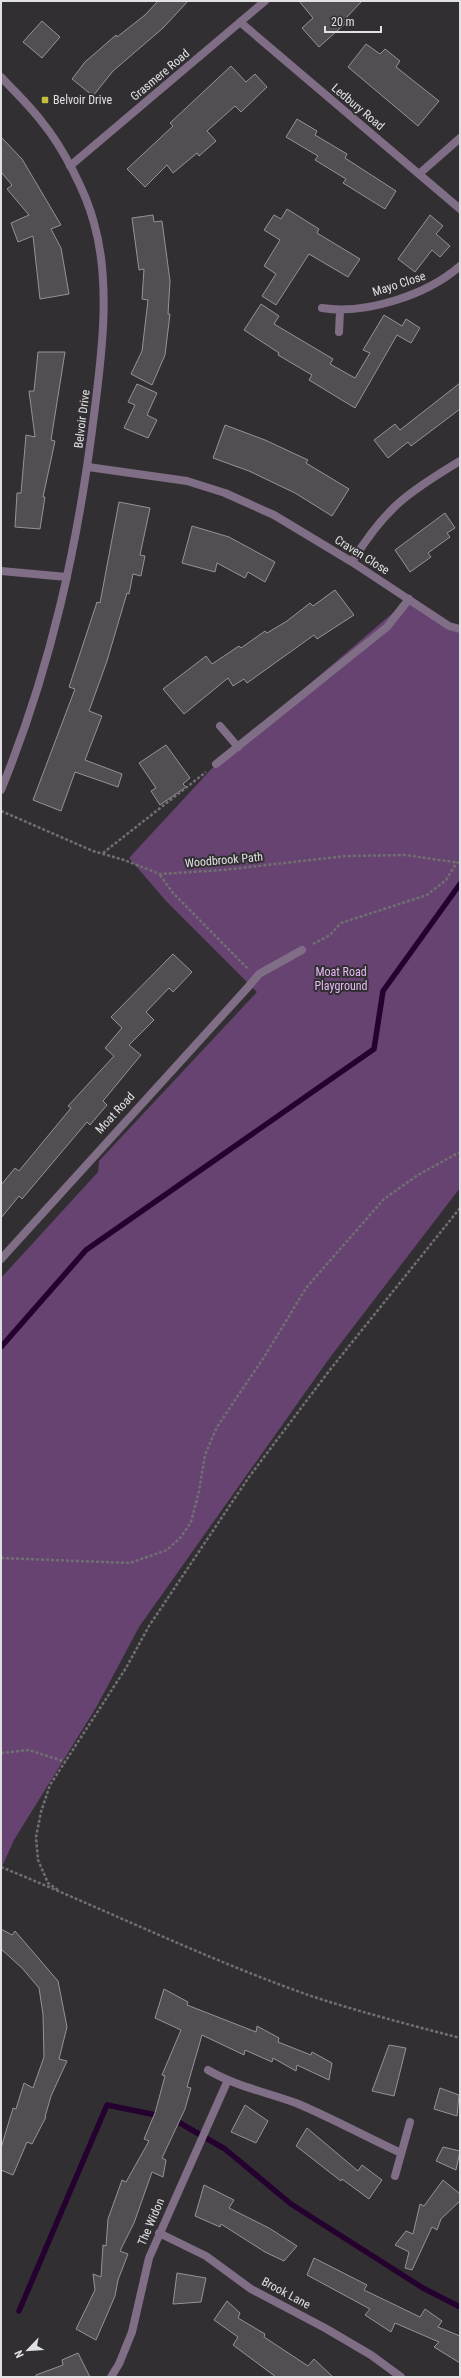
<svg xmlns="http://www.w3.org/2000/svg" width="461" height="2378" font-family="'Roboto Condensed',sans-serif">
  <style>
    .green { fill: #664371 }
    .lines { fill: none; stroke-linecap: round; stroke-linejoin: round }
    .stream { stroke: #25012f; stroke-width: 5.5 }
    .building { fill: #514f52; stroke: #969397 }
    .path { stroke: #716f72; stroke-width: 2.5; stroke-dasharray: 3 2; stroke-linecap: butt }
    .service { stroke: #806e86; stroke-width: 8 }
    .minor { stroke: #806e86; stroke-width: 8 }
    .tertiary { stroke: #806e86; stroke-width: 8 }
    .poi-dot { fill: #c2bd3f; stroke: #322f32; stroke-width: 1.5 }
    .labels { text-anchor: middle; stroke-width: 4; stroke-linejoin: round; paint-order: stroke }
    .street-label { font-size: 12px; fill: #e1e0e2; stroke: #322f32 }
    .poi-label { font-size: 12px; fill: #e1e0e2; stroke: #322f32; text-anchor: start }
    .park-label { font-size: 12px; fill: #e6b9f6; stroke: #322f32 }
  </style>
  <rect width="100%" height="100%" fill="#322f32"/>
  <path class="green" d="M409,599L460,628V1188L331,1356L139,1627L97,1706L14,1840L1,1869V1278L98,1172L99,1161L257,992L166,901L129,858L216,764Z"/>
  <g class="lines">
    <path class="stream" d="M1,1347L86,1250L374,1049L383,991L460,884
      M173,2119L225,2149L291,2204L423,2288L460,2307
      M19,2311L107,2105L161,2116"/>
  </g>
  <path class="building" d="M158,1H188L163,28L113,71L93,96L72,79L85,62L116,35L117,37L145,15Z
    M299,1H362L345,19L347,22L319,47L302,28L313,18Z
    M42,21L60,37L42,58L23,42Z
    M366,44L380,54L385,49L400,61L396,67L439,101L418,126L348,67Z
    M231,66L246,82L255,74L267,87L241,112L235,106L207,131L216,141L199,156L197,153L173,173L167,165L145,187L127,169L173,126L170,123Z
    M297,119L317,131L315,135L347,154L345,158L396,191L385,209L343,183L346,179L315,160L318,156L286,137Z
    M1,137L22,159L61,225L51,229L61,248L69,294L40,299L33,236L18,242L11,223L29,215L7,189L12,185L1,172Z
    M287,209L319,229L317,233L360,259L348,277L309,254L276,305L262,296L276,274L264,266L280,240L264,230L274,215L281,219Z
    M153,215L154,222L162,221L170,281L168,314H170L165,355L152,385L131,374L142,351L148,300L142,299L144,269L139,270L132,218Z
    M430,215L443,226L436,234L450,246L440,257L432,250L415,272L398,259Z
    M261,304L279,316L274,324L333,359L330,364L355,378L370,353L363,350L384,315L402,326L406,319L420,328L411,343L397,335L355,408L309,380L312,375L278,355L279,353L244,330Z
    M38,352H65L51,440L55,441L43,497H45L40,529L15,527L17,493H21L26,435L35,437L29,391H34Z
    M460,383V409L411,446L408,442L388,458L374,440L395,424L400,430Z
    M137,384L157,393L147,415L157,420L148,438L124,428L135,405L128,402Z
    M225,425L265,440L308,460L306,463L349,489L332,516L295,493L249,471L213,458Z
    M119,502L150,508L140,555L145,556L141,576L133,574L129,594L127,593L107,661L89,711L102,716L85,760L122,774L118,787L75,772L61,811L33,800L75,689L69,687L97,602L100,603Z
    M445,513L455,528L447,533L450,537L428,553L431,557L410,572L395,550Z
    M192,526L229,537L275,562L265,582L248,572L245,578L217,563L215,572L182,563Z
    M335,590L354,615L317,639L314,635L247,683L244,679L233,686L228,678L184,714L163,689L206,656L212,664L239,646L241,648L265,631L267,633L287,621L310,603L313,606Z
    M166,745L190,778L183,784L186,787L160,805L151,791L156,788L139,763Z
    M173,954L192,972L173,992L169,988L146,1012L154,1020L129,1045L141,1055L103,1101L107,1105L90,1125L87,1122L22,1199L19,1196L1,1218V1185L15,1168L19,1171L71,1108L68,1106L114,1056L105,1048L122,1028L111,1017Z
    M1,1929L12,1935L15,1931L58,1981L67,2027L59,2059L67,2061L51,2096L45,2117H46L32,2144L27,2142L13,2175L1,2170V2148L13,2108L16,2109L24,2083L33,2088L44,2057L43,2014L39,1988L22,1968L1,1949Z
    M164,1989L188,2002L187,2005L256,2032L257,2026L279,2038L278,2042L311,2055L312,2052L332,2063L329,2080L297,2065L296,2071L273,2058L272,2062L245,2050L244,2055L202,2035L187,2087L191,2088L185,2109L162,2158L166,2160L163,2177L152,2172L134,2223L120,2251L128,2254L118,2280L115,2296L96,2340L76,2329L95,2290L93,2274L101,2277L103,2245L106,2246L108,2219L122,2180L126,2182L149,2141L144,2139L155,2113L165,2076L162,2075L181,2030L155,2018Z
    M389,2045L406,2048L394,2096L372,2091Z
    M440,2088L459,2095L457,2116L434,2109Z
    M245,2105L268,2121L256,2143L231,2132Z
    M307,2128L358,2171L362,2165L382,2180L369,2199L342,2179L341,2181L296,2146Z
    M443,2147L460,2151L456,2170L436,2161Z
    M443,2180L460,2194V2201L441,2219L437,2230L432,2227L412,2270L405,2268L409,2252L395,2245L406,2231L413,2234L420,2204L424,2206Z
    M204,2185L234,2200L229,2208L269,2228L297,2246L284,2261L265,2252L221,2224L220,2227L195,2216Z
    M314,2258L367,2285L364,2290L420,2317L425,2309L442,2321L438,2327L460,2336V2363L434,2347L439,2342L395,2323L391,2332L365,2315L370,2309L307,2275Z
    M177,2273L206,2278L201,2302L173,2304Z
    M227,2301L240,2313L238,2318L265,2334L264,2337L308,2366L314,2359L333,2377H276L233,2345L238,2337L214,2320Z
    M78,2353L90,2377H36V2375L63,2365L62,2360Z"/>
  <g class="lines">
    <path class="path" d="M1,811L93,851L124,860L160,874L223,870L346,856L405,855L460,863
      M103,853L206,772
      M160,875L173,893L248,969
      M313,944L330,935L341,923L427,895L446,880L457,862
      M1,1558L130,1563L167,1550L181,1537L191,1522L199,1491L205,1455L217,1427L266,1354L306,1288L384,1199L418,1175L460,1152
      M1,1753L29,1750L66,1762
      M1,1867C104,1909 206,1959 311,1996C360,2012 410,2025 460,2038
      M58,1890L48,1883L38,1860L36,1837L41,1812L50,1785L126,1668L149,1626L249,1477L329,1371L460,1208"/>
    <path class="service" d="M249,986L259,974L302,950"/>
    <path class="minor" d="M240,22L460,209
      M70,166L265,1
      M419,174L460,138
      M322,308C365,315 427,295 460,266
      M339,332L340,311
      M88,467L187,481L225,493L274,515L352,562L449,626L460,629
      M352,562C385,508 407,493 460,461
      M1,571L67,577
      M220,726L238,747
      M216,764L387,627L409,599
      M1,1259L249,986
      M208,2070C235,2086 266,2092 296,2103C332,2118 366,2137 401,2153
      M395,2176L410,2122
      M159,2233L206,2256L251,2289L325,2328L371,2355L401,2377
      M111,2377L119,2364L132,2332L149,2258L227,2082"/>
    <path class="tertiary" d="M1,77C15,92 30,106 42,122C62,146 86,192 94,223C111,282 102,354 94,415C78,545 51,668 1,790"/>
  </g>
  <rect class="poi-dot" x="41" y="96" width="8" height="8" rx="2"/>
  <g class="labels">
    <g class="street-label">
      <text transform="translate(160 75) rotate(-40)" y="4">Grasmere Road</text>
      <text transform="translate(358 107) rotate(40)" y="4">Ledbury Road</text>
      <text transform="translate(399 284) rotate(-18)" y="4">Mayo Close</text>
      <text transform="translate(82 419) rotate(-83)" y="4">Belvoir Drive</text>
      <text transform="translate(362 555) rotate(32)" y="4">Craven Close</text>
      <text transform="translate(224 860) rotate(-5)" y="4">Woodbrook Path</text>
      <text transform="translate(115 1113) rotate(-47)" y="4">Moat Road</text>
      <text transform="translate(151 2222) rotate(-67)" y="4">The Widon</text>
      <text transform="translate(286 2293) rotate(28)" y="4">Brook Lane</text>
    </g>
    <g class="poi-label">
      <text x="53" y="104">Belvoir Drive</text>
    </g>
    <g class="park-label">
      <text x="341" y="976">Moat Road<tspan x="341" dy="14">Playground</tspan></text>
    </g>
  </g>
  <rect width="461" height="2378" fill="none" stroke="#e1e0e2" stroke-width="4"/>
  <g transform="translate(28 2350) rotate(245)" stroke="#322f32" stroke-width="3" paint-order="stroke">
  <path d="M0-3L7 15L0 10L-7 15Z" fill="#e1e0e2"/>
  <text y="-6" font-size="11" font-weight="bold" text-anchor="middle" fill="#e1e0e2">N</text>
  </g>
  <path d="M325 26v6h56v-6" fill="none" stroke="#e1e0e2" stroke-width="2"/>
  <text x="331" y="26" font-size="12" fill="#e1e0e2" stroke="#322f32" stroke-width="3" paint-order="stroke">20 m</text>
</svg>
